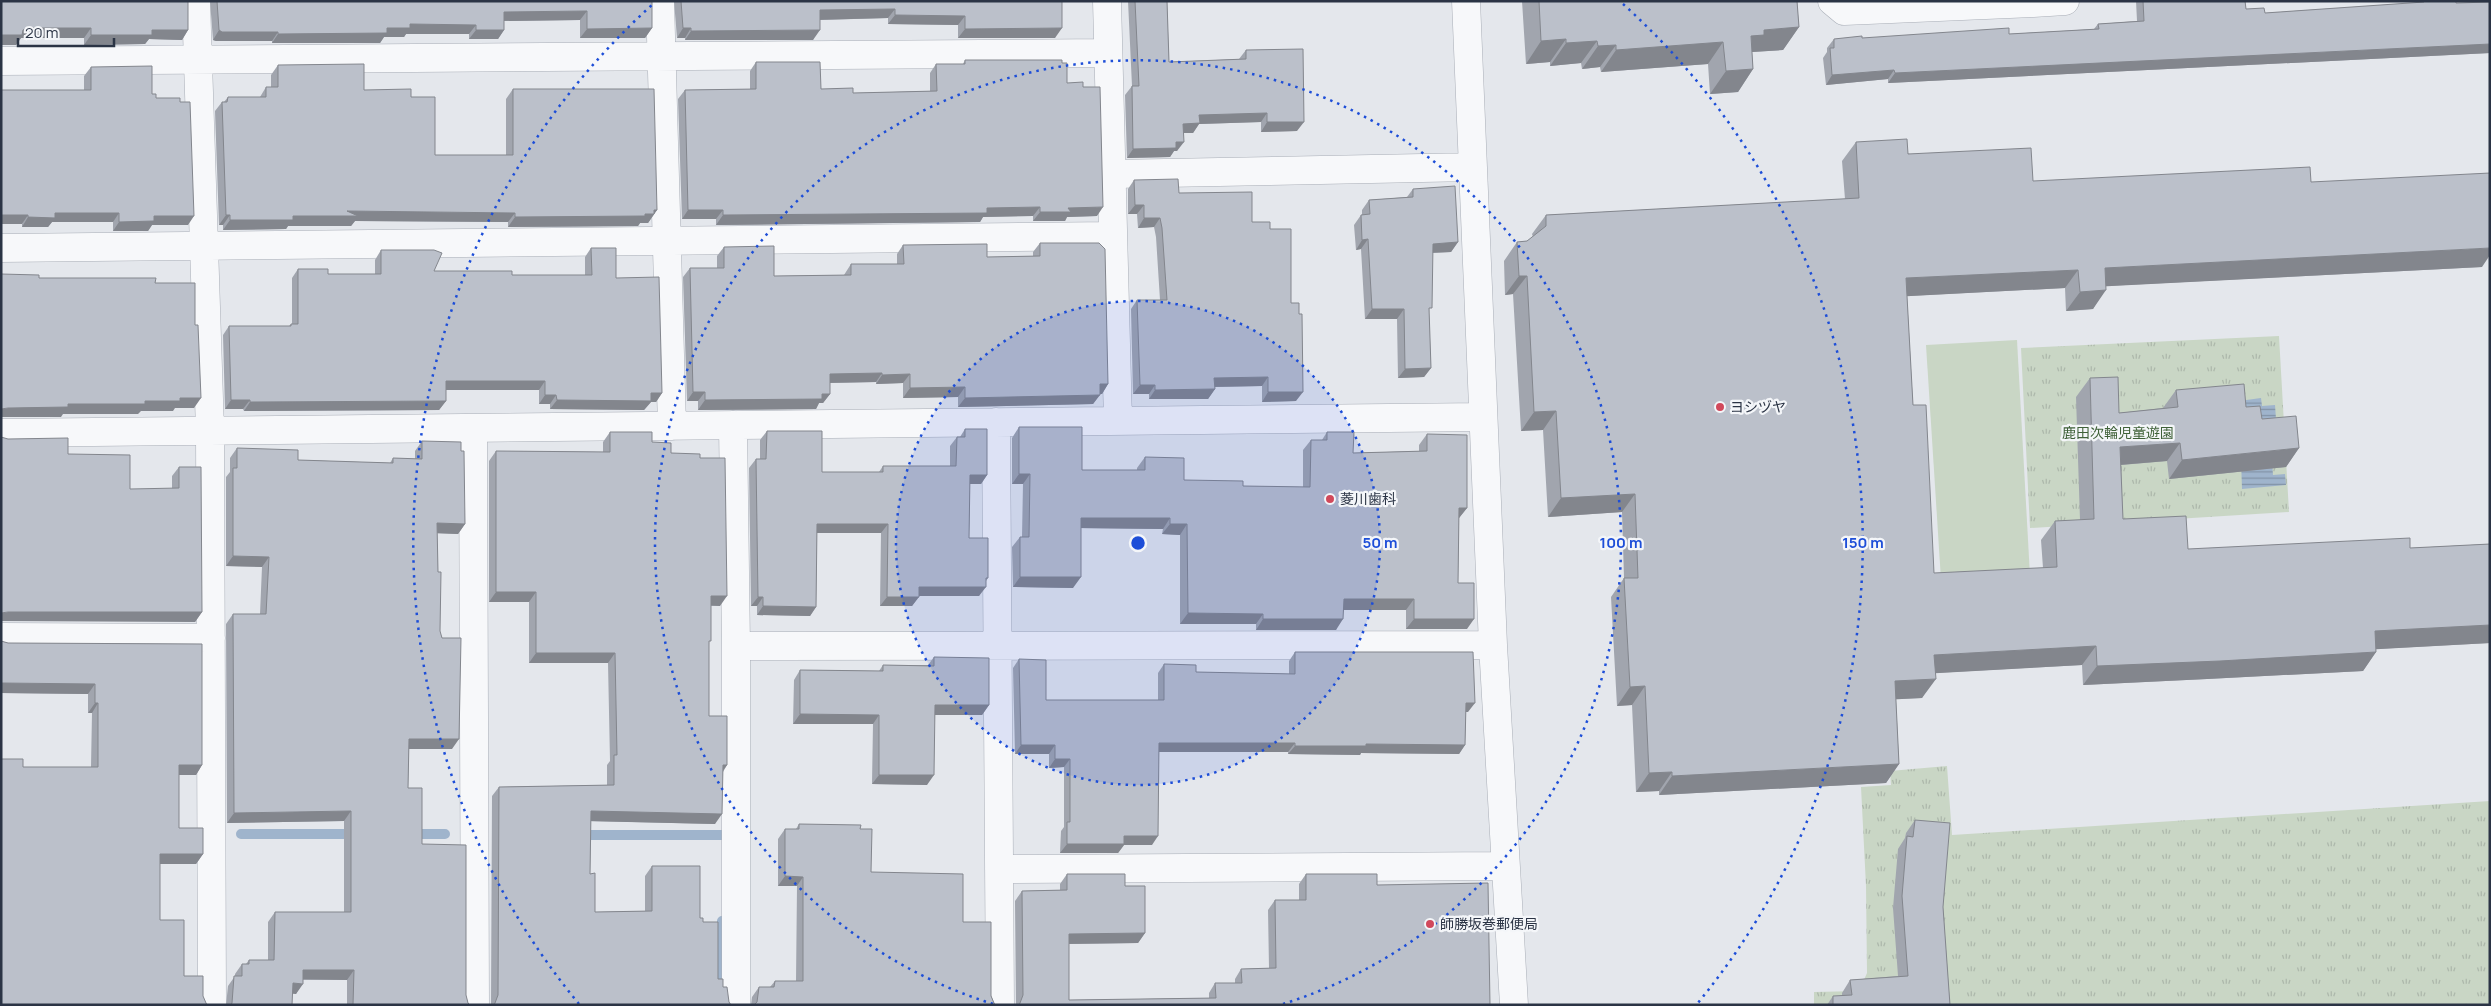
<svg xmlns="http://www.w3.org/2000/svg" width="2491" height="1006" font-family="Manrope,'Noto Sans JP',sans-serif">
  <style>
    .grass { fill: url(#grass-tufts) }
    .garden { fill: #c9d6c5 }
    .water { fill: url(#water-rules) }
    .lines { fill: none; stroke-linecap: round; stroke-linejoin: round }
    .stream { stroke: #9fb4cc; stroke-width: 10 }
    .minor-casing { stroke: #a9aeb7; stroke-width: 29 }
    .minor { stroke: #f7f8fa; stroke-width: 28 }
    .wall { fill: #a1a5ae }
    .shaded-wall { fill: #83868d }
    .building { fill: #bbc0ca; stroke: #83868d }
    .ring { fill: none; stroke: #1d4ed8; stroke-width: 2.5; stroke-dasharray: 2.5 5 }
    .poi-dot { fill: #d1495b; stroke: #f4f6f9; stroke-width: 2 }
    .labels { text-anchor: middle; stroke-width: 4.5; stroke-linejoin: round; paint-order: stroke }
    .poi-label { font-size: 14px; fill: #2b3445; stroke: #f4f6f9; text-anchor: start }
    .park-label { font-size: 14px; fill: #3f6138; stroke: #f4f6f9 }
    .centre { fill: #1d4ed8; stroke: #f4f6f9; stroke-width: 2.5 }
    .ring-label { font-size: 15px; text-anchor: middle; font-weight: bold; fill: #1d4ed8; stroke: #f4f6f9; stroke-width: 4.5; stroke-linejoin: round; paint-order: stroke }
  </style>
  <defs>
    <pattern id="grass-tufts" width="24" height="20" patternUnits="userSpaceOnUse" patternTransform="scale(1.25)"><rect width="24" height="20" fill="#c9d6c5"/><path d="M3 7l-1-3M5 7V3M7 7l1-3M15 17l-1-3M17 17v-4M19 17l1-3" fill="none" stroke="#adb8ab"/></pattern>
    <pattern id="water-rules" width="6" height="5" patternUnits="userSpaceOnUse" patternTransform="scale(1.25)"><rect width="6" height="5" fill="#9fb4cc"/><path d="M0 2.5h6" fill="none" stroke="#8293a7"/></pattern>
  </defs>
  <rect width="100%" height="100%" fill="#e4e7ec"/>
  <path class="grass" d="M2279,336L2289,512L2030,528L2021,348Z
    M1947,766L1952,835L2490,801V1005H1814V992L1859,991L1867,973L1866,886L1861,787L1891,785L1890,771Z"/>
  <path class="garden" d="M2017,340L2030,576L1941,580L1926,345Z"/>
  <path class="water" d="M2261,398L2262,406L2275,405L2277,433L2270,434L2273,475L2285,474L2286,485L2242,489L2239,401Z"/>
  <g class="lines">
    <path class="stream" d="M241,834H358
      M410,834H445
      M577,835H724
      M721,1005L722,921"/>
    <g class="minor-casing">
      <path id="minor" d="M196,1L210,430L212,1005
        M660,1L672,426
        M1107,1L1118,421
        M1466,1L1493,645L1514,1005
        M1832,1L1844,11L2033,3
        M2032,1L2033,3L2065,1
        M1,61L1108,53
        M1112,174L1473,167
        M1,248L1113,236
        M996,422L1000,1005
        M733,425L736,646V1005
        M473,428L475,1005
        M1,433L1483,417
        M1,637L211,638
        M736,646L1493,645
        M999,869L1504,866"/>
    </g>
    <use href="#minor" class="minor"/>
  </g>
  <path class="wall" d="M1,1L188,30L182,40L149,39L145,44L84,45V38H21L16,45H1Z
    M210,1H652V28L645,38H580V20L504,21V30L498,39H469V34H406L404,37H384L380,43H272V41H216L213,40Z
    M674,1H1062L1055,38H958V25L888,24V18L820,20L813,40H685V38H677Z
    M1128,1H1167L1169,62L1239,59L1246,50L1297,131L1261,132V122L1199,124L1193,133H1183L1177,151H1174L1170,157L1127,158L1125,95L1132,86Z
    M1522,1H1797L1799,27L1783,50L1752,52L1753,69L1738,92L1710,94L1708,64L1601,72L1600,67L1582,69L1581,63L1550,66V62L1526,64Z
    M2136,1H2245L2246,9L2265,13L2416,3V1H2456V3L2490,2V53L1888,83V79L1826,85L1823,58L1827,52V48L1834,39L2009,34L2094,29L2098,24L2137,21Z
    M965,60L1062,63L1067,83L1083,87L1097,216L1067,217L1065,221H1033V216L983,217L980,222L716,225V219H682L678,99L685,90L750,89V71L756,62L821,89L853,93L930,91V73L936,64H963Z
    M278,65L364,90L411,97L435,155H506V99L513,89L657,210L648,223H640L638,226L508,227V222L355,221L351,226H288L286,229L223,230V225H219L215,111L222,102H224L228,97H260L266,87H271V75Z
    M91,67L152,94L156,98L188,225H152L148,231H113V222H52L48,227H22V224L84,90V76Z
    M1856,142L2033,181L2311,182L2482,267L2106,286L2093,309L2066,311L2065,288L1907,296L1913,405L1934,573L2043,568L2041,540L2055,521L2080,520L2076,397L2090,378L2119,413L2163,408L2176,390L2246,407L2299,448L2286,467L2169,479L2167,461L2121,465L2123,519L2188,549L2410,548L2490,544V643L2376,649V652L2363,671L2207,679L2083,685L2082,665L1935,673L1922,698L1896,699L1899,764L1886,783L1659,795V791L1636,792L1632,705L1617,706L1611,597L1624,578L1622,512L1548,517L1543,430L1521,431L1513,294L1505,295L1504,261L1517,242L1527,241L1533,237L1532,234L1546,215L1845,199L1842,161Z
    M1134,180L1179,193L1270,229L1291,303L1296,401L1262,402V386L1215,387V389L1208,399H1149V394H1133L1131,309L1137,300H1160L1156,237L1154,227L1138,228L1137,214H1128V189Z
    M1413,189L1458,242L1451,252L1432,253L1429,313L1431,368L1424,377L1398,378L1397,319H1365L1361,249L1356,250L1354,225L1361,215H1362V210L1369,200L1407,197Z
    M1040,243L1108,384L1102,394H1100L1093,404L958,407V397L903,398V383L876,384V382L830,383V394L823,403H819L816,409L698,410V401H687L683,277L690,268H717V256L724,247L774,276L844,275L851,264H897V254L903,245L987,257L1033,256V252Z
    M591,248L616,278L662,393L656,402H651L644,410L550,409V404H539V390H446V401L439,410L244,411L243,409H225L223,335L229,326H289L291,324H292V278L298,269L328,274H375V260L381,250L434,271L512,275H585V257Z
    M1019,427L1082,470H1137V468L1145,457L1184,480L1243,486L1303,487V450L1311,440H1322L1327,432L1353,453L1419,451V445L1427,434L1467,508L1459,518L1458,583L1467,629H1406V610H1343L1336,630H1256V624H1180V535L1162,534L1163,529L1081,528L1073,588L1013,587L1012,547L1020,537H1022L1023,484H1012V438Z
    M965,429L987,475L981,484H970L969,538L988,578L986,581L979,596H919L912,606H880L881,533H817L816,607L810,616L757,615V606H751L749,468L756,459H760V440L767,431L822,472H879L883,466H950V446L957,437H960Z
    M610,432L652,442L671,453L700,458L720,606H711L709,645V716L727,765L723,772L715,824L591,821L590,874L595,912L645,911V876L652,866L700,918L703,922L718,979L723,987L729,1002L731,1005H491L492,796L499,787L607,785V765L610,761L608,663H529V602H489V461L496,451L603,452V442Z
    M422,441L461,451L465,524L458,534L437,533L438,572L440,631L452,749H409L408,788L422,844L468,1003L470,1005H347V980H303L296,994L292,993V1005H226L228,986L235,976V974L242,964H246L249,960H268V922L275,912H344V821L227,823L226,624L233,614H260L262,567L226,566V477L230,472V458L237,448L298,460L390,463L393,458L415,459V451Z
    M68,454L130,489H172V476L179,467L202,612L195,622Z
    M1,641L8,643L202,644V765L196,775H179V828L203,854L196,864H160L1,1005L23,767H91L92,713H88V694L1,693Z
    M1295,652L1468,712H1466L1465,745L1459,754L1361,753L1360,755L1288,754V752H1159L1152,845H1124L1118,853H1060L1061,831L1064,827V767L1049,768V754H1015L1013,668L1019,659L1046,700H1158V673L1164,664L1196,672L1289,674V661Z
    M934,657L989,705L982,715H935L927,785L872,784L873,724H793L794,680L800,670L879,671L883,665H928Z
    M1915,820L1943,907L1950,1005H1827L1833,996H1842V993L1850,980L1898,976L1893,908L1898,849L1905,838L1906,833Z
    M799,824L860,829L871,872L963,922L994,1003L995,1005H751L752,997L759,987H770L775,981H796L797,886H778V839L785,829H796Z
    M1067,874L1125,886L1145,933L1138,943L1069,944V1000L1209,998V993L1215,983H1235V979L1241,969L1269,968L1268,910L1275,900H1299V884L1306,874L1377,885L1490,1005H1016L1015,901L1022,891L1060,890V884Z"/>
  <path class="shaded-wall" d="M895,9L888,18L813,20L820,10Z
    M587,11L580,20L498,21L504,12Z
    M895,15L965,16L958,25L888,24Z
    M410,24L476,25L469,34H406L404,37H384L380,43H272L278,34L387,28Z
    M1799,27L1783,50L1752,52L1751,36L1764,30Z
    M27,28H91L84,38H21L16,45H1V35Z
    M652,28L645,38H580L587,29Z
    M683,28H691L685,38H677Z
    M1062,28L1055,38H958L965,29Z
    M152,30H188L182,40L149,39L145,44L84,45L91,35Z
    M219,30L278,32L272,41H216L213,40Z
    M476,30H504L498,39H469Z
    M820,30L813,40H685L691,31Z
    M1566,39L1550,62L1526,64L1541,41Z
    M1597,41L1581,63L1550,66L1566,43Z
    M1723,42L1708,64L1601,72L1616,50Z
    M2490,44V53L1888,83L1895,73Z
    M1616,45L1600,67L1582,69L1598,46Z
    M1753,69L1738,92L1710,94L1726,71Z
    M1894,70L1888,79L1826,85L1832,75Z
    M1267,113L1261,122L1199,124L1193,133H1176L1183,124L1199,115Z
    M1267,122H1304L1297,131L1261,132Z
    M1176,142H1184L1177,151H1174L1170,157L1127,158L1133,149Z
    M1135,205H1144L1137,214H1128Z
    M1040,207L1033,216L983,217L980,222L716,225L723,215L987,208Z
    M1103,207L1097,216L1067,217L1065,221H1033L1040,212L1068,208Z
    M654,210H657L648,223H640L638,226L508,227L515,217L645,214Z
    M688,210H723L716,219H682Z
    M347,211L515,213L508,222L355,221L351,226H288L286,229L223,230L230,220L293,216Z
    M55,213H119L113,222H52L48,227H22L28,217Z
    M1,215H28L22,224H1Z
    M226,215H230L223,225H219Z
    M154,216H194L188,225H152L148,231H113L119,222Z
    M1144,218H1160L1154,227L1138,228Z
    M1368,239L1361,249L1356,250L1362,240Z
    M1458,242L1451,252L1426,253L1433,244Z
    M2490,248V255L2482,267L2092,287L2105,268Z
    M2078,270L2065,288L1892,297L1906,278Z
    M1519,276H1527L1513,294L1505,295Z
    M2106,290L2093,309L2066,311L2080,292Z
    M1372,309H1404L1397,319H1365Z
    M1431,368L1424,377L1398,378L1405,369Z
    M882,373L876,382L823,383L830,374Z
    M910,374L903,383L876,384L882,375Z
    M1268,377L1262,386L1208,387L1214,378Z
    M446,381H545L539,390H440Z
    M1100,384H1108L1102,394H1093Z
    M1140,385H1155L1149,394H1133Z
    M965,387L958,397L903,398L910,388Z
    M1215,389L1208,399H1149L1155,390Z
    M693,392H705L698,401H687Z
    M1268,392H1303L1296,401L1262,402Z
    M651,393H662L656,402H651L644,410L550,409L557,400Z
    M822,394H830L823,403H819L816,409L698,410L705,400Z
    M545,395H556L550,404H539Z
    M1100,395L1093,404L958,407L965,398Z
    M180,398H201L194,408H175L173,411H141L138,414H63L61,417H1V409L8,408L68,404L145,401Z
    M231,400H250L243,409H225Z
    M446,401L439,410L244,411L250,402Z
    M1556,411L1543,430L1521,431L1534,412Z
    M2180,443L2167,461L2107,466L2120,447Z
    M2299,448L2286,467L2169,479L2182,460Z
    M1019,474H1030L1023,484H1012Z
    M970,475H987L981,484H964Z
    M1635,494L1622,512L1548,517L1561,498Z
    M1459,508H1467L1459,518H1452Z
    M1081,518H1170L1163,529L1074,528Z
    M437,523L465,524L458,534L430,533Z
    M817,524H888L881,533H811Z
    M1170,524H1187L1180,535L1162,534Z
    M233,556L269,557L262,567L226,566Z
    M1020,577H1081L1073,588L1013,587Z
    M919,587H986L979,596H912Z
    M496,592H536L529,602H489Z
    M711,596H727L720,606L705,605Z
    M758,597H763L757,606H751Z
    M887,597H919L912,606H880Z
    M1344,599H1414L1406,610H1336Z
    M763,606L816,607L810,616L757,615Z
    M8,612H202L195,622L1,621V613Z
    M1188,613L1263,614L1256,624H1180Z
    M1263,619H1343L1336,630H1256Z
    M1414,619H1474L1467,629H1406Z
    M2490,625V643L2362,650L2375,631Z
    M2096,646L2082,665L1921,674L1934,655Z
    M2376,652L2363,671L2207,679L2083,685L2097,666Z
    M536,653H615L608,663H529Z
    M1936,679L1922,698L1882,700L1895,681Z
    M1,683L95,684L88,694L1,693Z
    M1645,686L1632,705L1617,706L1630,687Z
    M95,703H98L92,713H88Z
    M1466,703H1475L1468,712H1460Z
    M935,705H989L982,715H928Z
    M800,714L879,715L873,724H793Z
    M409,739H459L452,749H402Z
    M1159,743H1295L1288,752H1153Z
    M1366,744L1465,745L1459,754L1361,753L1360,755L1288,754L1295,746Z
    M1021,745H1055L1049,754H1015Z
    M1055,759H1070L1064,767L1049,768Z
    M1899,764L1886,783L1659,795L1672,776Z
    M179,765H202L196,775H172Z
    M723,765H727L720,775Z
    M1672,772L1659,791L1636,792L1649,773Z
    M879,775H934L927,785L872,784Z
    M351,811L344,821L227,823L234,813Z
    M591,811L722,814L715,824L584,821Z
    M1124,836H1158L1152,845H1124L1118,853H1060L1067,844Z
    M160,854H203L196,864H153Z
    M785,876L803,877L797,886H778Z
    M1145,933L1138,943L1062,944L1069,934Z
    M303,970H354L347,980L296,979Z
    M293,983L303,984L296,994L286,993Z"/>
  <path class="building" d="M1,1H188V30H152V35H91V28H27L23,30L22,35H1Z
    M217,1H652V28L587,29V11L504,12V30H476V25L410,24V28H387V33L278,34V32H222L219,30Z
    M681,1H1062V28L965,29V16L895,15V9L820,10V30L691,31V28H683Z
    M1135,1H1167L1169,62L1246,59V50L1303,49L1304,122H1267V113L1199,115L1200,123L1183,124L1184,142H1176V148L1133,149L1132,86H1139Z
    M1539,1H1797L1799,27L1764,30V35L1751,36L1753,69L1726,71L1723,42L1616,50V45L1598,46L1597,41L1566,43V39L1541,41Z
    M2143,1H2245L2246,9L2264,8L2265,13L2424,2V1H2456V3L2490,2V44L1895,73L1894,70L1832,75L1830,48H1834V39L1862,36V38L2009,28V34L2099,29L2098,24L2144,21Z
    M965,60H1062V63H1067V83L1083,82V87H1100L1103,207L1068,208L1071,212H1040V207L987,208V213L723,215V210H688L685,90L756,89V62H820L821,89L853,88V93L937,91L936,64H965Z
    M364,64V90L411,89V97H435V155H513V89H654L657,210H654V214H645V216L515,217V213L347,211L358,216H293V220H230V215H226L222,102H227L228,97H266V87H278V65Z
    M152,66V94H156V98H180V102H190L194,216H154V221L119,222V213H55V218L28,217V215H1V90H91V67Z
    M1907,139L1908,154L2031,148L2033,181L2310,167L2311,182L2490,173V248L2105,268L2106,290L2080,292L2078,270L1906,278L1913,405H1926L1934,573L2057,567L2055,521L2094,519L2090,378L2118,377L2119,413L2178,407L2176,390L2244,384L2246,407L2260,406L2262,419L2296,416L2299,448L2182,460L2180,443L2120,447L2123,519L2186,516L2188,549L2410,538V548L2490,544V625L2375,631L2376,652L2220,661L2097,666L2096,646L1934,655L1936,679L1895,681L1899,764L1672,776V772L1649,773L1645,686L1630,687L1624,578H1638L1635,494L1561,498L1556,411L1534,412L1527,276H1519L1517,242L1527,241L1546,226V215L1859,198L1856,142Z
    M1178,179L1179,193L1252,192V222H1270V229H1291V303H1299V314H1302L1303,392H1268V377L1214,378L1215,389L1155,390V385H1140L1137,300H1167L1162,228L1160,218H1144V205H1135L1134,180Z
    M1455,186L1458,242L1433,244L1432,308H1429L1431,368L1405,369L1404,309H1372L1368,239L1362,240L1361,215L1370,214L1369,200L1413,197V189Z
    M1040,243H1099L1105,249L1108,384H1100V395L965,398V387L910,388V374L882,375V373L830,374V394H822V399L705,400V392H693L690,268H724V247L774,246V276L851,275V264H904L903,245L987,244V257L1040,256Z
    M591,248H616V278L659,277L662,393H651V401L557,400L556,395H545V381H446V401L250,402V400H231L229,326H291V324H298V269H328V274H381V250H434L442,253L434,271H512V275H592Z
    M1,274L39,275V278H156L155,283H195V325H198L201,398H180V401H145V404H68V407L8,408L1,409Z
    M1019,427H1082V470H1145V457L1184,458V480L1243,481V486L1310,487L1311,440H1327V432H1354L1353,453L1427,451V434L1467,435V508H1459L1458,583H1474V619H1414V599H1344L1343,619H1263V614L1188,613L1187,524H1170V518H1081V577H1020V537H1029L1030,474H1019Z
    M965,429H987V475H970L969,538H988V578H986V587H919V597H887L888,524H817L816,607L763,606V597H758L756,459H766L767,431H822V472H883V466H956L957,437H965Z
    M610,432H652V442L671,443V453L700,454V458H725L727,596H711V641H709V716H727V765H723L722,814L591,811L590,874L595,873V912L652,911V866H700V918H703V922H718V979H723V987H727L729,1002L731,1005H494L495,1003L498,995L499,787L614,785V755H617L615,653H536V592H496V451L610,452Z
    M1,437L8,439L68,438V454L130,455V489L179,488V467H201L202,612H8L1,613Z
    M422,441L461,442V451H464L465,524L437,523L438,572H441L440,631L442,638H461L459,739H409L408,788H422V844L466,845V995L468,1003L470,1005H353L354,970H303V984L293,983L292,1005H231L232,1003L234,976H242V964H249V960H274L275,912H351V811L234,813L233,614H266L269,557L233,556V468H237V448L298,450V460L393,463V458L422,459Z
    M1,641L8,643L202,644V765H179V828H203V854H160V920H184V976H203V996L206,1003L207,1005H1V759H23V767H98V703H95V684L1,683Z
    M1295,652H1473L1475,703H1466L1465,745L1366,744V746H1295V743H1159L1158,836H1124V844H1067V822H1070V759H1055V745H1021L1019,659L1046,660V700H1164V664L1196,665V672L1295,674Z
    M934,657L989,658V705H935L934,775H879V715L800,714V670L883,671V665L934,666Z
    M1915,820L1950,823L1943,907L1950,1005H1833V996L1852,995L1850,980L1908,976L1902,896L1907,836L1913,837Z
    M799,824L861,825L860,829H872L871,872L963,874V922H991V996L994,1003L995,1005H754L757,1002L759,987H774L775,981H803V877L785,876V829H799Z
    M1067,874H1125V886H1145V933L1069,934V1000L1216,998L1215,983H1242L1241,969L1276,968L1275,900H1306V874H1377V885L1488,883L1490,1005H1019L1020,1003L1023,995L1022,891L1067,890Z"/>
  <circle cx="1138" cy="543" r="242" fill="#1d4ed8" fill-opacity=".12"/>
  <g class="ring">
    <circle cx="1138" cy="543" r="242"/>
    <path d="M993 1004A483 483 0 1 1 1283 1004"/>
    <path d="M579 1004A725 725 0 0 1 653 4M1623 4A725 725 0 0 1 1697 1004"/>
  </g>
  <g class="poi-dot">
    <circle cx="1720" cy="407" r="5"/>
    <circle cx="1330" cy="499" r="5"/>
    <circle cx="1430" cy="924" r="5"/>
  </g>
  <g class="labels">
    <g class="poi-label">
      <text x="1730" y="412">ヨシヅヤ</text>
      <text x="1340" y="504">菱川歯科</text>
      <text x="1440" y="929">師勝坂巻郵便局</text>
    </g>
    <g class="park-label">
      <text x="2118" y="438">鹿田次輪児童遊園</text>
    </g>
  </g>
  <circle cx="1138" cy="543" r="8" class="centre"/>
  <g class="ring-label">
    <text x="1380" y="548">50 m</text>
    <text x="1621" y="548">100 m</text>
    <text x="1863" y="548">150 m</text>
  </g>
  <rect width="2491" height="1006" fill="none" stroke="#2b3445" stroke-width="5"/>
  <path d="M18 38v8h96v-8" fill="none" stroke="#2b3445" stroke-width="2.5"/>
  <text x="25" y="38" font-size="15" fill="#2b3445" stroke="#f4f6f9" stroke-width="4" paint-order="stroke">20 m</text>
</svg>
